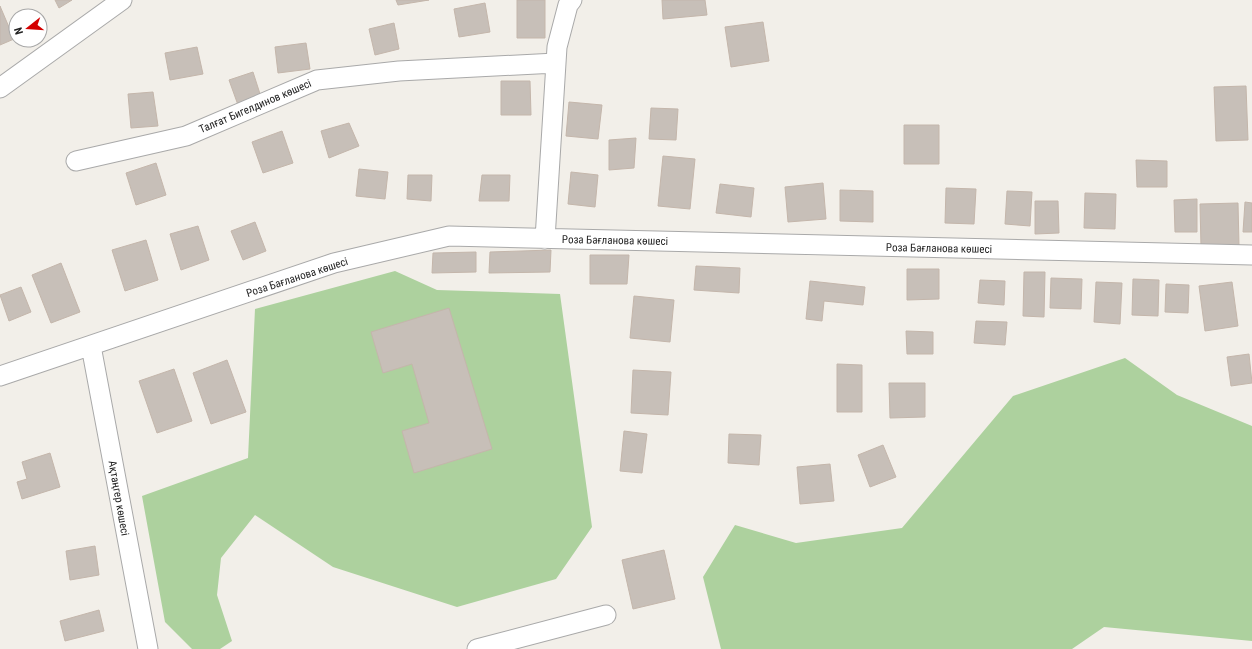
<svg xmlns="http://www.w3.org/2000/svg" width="1252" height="649" font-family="'Roboto Condensed',sans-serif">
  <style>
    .forest { fill: #add19e }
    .building { fill: #c7bfb8; stroke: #c4b6ab }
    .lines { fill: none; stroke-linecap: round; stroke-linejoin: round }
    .street-casing { stroke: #a9a9a9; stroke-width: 21 }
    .street { stroke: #fff; stroke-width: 19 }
    .labels { text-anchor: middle; stroke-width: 3; stroke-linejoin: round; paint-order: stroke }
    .street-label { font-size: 11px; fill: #222; stroke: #fff }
  </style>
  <rect width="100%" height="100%" fill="#f2efe9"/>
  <path class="forest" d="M395,271L437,290L560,294L592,527L556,579L457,607L333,567L255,515L221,558L217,595L232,641L220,649H192L165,622L142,496L248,458L255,309Z
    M1125,358L1177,395L1252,426V641L1104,627L1072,649H721L703,577L735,525L796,543L902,528L1013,396Z"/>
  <path class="building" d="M55,0H72L59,8Z
    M396,0H429L398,5Z
    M517,0H545V38H517Z
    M662,0H705L707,15L663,19Z
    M485,3L490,32L459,37L454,9Z
    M0,6L14,39L0,45Z
    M763,22L769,61L731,67L725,27Z
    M394,23L399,49L375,55L369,29Z
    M306,43L310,69L278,73L275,47Z
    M197,47L203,74L170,80L165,53Z
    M253,72L261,97L238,105L229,80Z
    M501,81H530L531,115H501Z
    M1246,86L1248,140L1216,141L1214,87Z
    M153,92L158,126L131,128L128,94Z
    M569,102L602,105L598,139L566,136Z
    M651,108L678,109L676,140L649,139Z
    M349,123L359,146L329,158L321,131Z
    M904,125H939V164H904Z
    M282,131L293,163L263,173L252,142Z
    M636,138L634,168L609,170V140Z
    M663,156L695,159L690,209L658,206Z
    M1136,160L1167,161V187H1137Z
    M156,163L166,195L136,205L126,173Z
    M359,169L388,172L385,199L356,196Z
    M571,172L598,175L595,207L568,204Z
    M408,175H432L431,201L407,199Z
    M482,175H510L509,201H479Z
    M823,183L826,219L788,222L785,187Z
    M720,184L754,188L751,217L716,213Z
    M946,188L976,189L974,224L945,223Z
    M840,190L873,191V222L840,221Z
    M1007,191L1032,192L1030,226L1005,224Z
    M1085,193L1116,194L1115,229L1084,228Z
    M1197,199V232H1175L1174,200Z
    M1035,201H1058L1059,233L1035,234Z
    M1245,202L1252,203V232H1243Z
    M1238,203L1239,246L1201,247L1200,204Z
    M255,222L266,251L243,260L231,231Z
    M198,226L209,260L181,270L170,234Z
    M146,240L158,280L125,291L112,250Z
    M551,250L550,272L489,273L490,252Z
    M476,252V272L432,273L433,253Z
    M590,255H629L627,284H590Z
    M61,263L80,312L51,323L32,275Z
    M696,266L740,268L739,293L694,290Z
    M907,269H939V299L907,300Z
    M1024,272H1045L1044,317L1023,316Z
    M1051,278L1082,279L1081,309L1050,308Z
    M1133,279L1159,280L1158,316L1132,315Z
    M980,280L1005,281L1004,305L978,303Z
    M810,281L865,287L863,305L824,301L822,321L806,319Z
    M1096,282L1122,283L1120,324L1094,322Z
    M1232,282L1238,326L1205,331L1199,286Z
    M1166,284L1189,285L1188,313L1165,312Z
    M21,287L31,312L9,321L0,295Z
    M634,296L674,300L670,342L630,338Z
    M449,308L492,449L414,473L402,431L429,423L412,364L383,373L371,332Z
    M976,321L1007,322L1005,345L974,343Z
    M906,331L933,332V354H907Z
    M1249,354L1252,383L1231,386L1227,357Z
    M227,360L246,412L211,424L193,373Z
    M837,364L862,365V412H837Z
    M174,369L192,421L157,433L139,381Z
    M633,370L671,372L668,415L631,413Z
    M889,383H925V417L890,418Z
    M624,431L647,434L642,473L620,471Z
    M729,434L761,435L759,465L728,463Z
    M883,445L896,477L870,487L858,455Z
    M50,453L60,487L22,499L17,482L27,479L22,462Z
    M830,464L834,501L800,504L797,467Z
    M95,546L99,575L70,580L66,551Z
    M664,550L675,599L633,609L622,560Z
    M99,610L104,631L65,641L60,621Z"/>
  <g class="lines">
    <g class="street-casing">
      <path id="street" d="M0,88L122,0
        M76,161L186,136L317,80L399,71L556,63
        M545,239L557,47L568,5L572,0
        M91,346L148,649
        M0,376L334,263L449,236L1252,255
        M477,649L606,615"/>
    </g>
    <use href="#street" class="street"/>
  </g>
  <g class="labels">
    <g class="street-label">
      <text transform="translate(255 106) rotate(-23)" y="4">Талғат Бигелдинов көшесі</text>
      <text transform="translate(615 240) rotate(1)" y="4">Роза Бағланова көшесі</text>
      <text transform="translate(939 248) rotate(1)" y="4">Роза Бағланова көшесі</text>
      <text transform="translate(297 277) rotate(-18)" y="4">Роза Бағланова көшесі</text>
      <text transform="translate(119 498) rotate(80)" y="4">Ақтаңгер көшесі</text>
    </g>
  </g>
  <g transform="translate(28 28) rotate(253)"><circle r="19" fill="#ffffff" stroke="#a7a7a7"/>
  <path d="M0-3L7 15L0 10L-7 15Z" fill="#d40000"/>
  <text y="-6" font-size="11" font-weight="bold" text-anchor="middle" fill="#222222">N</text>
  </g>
</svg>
